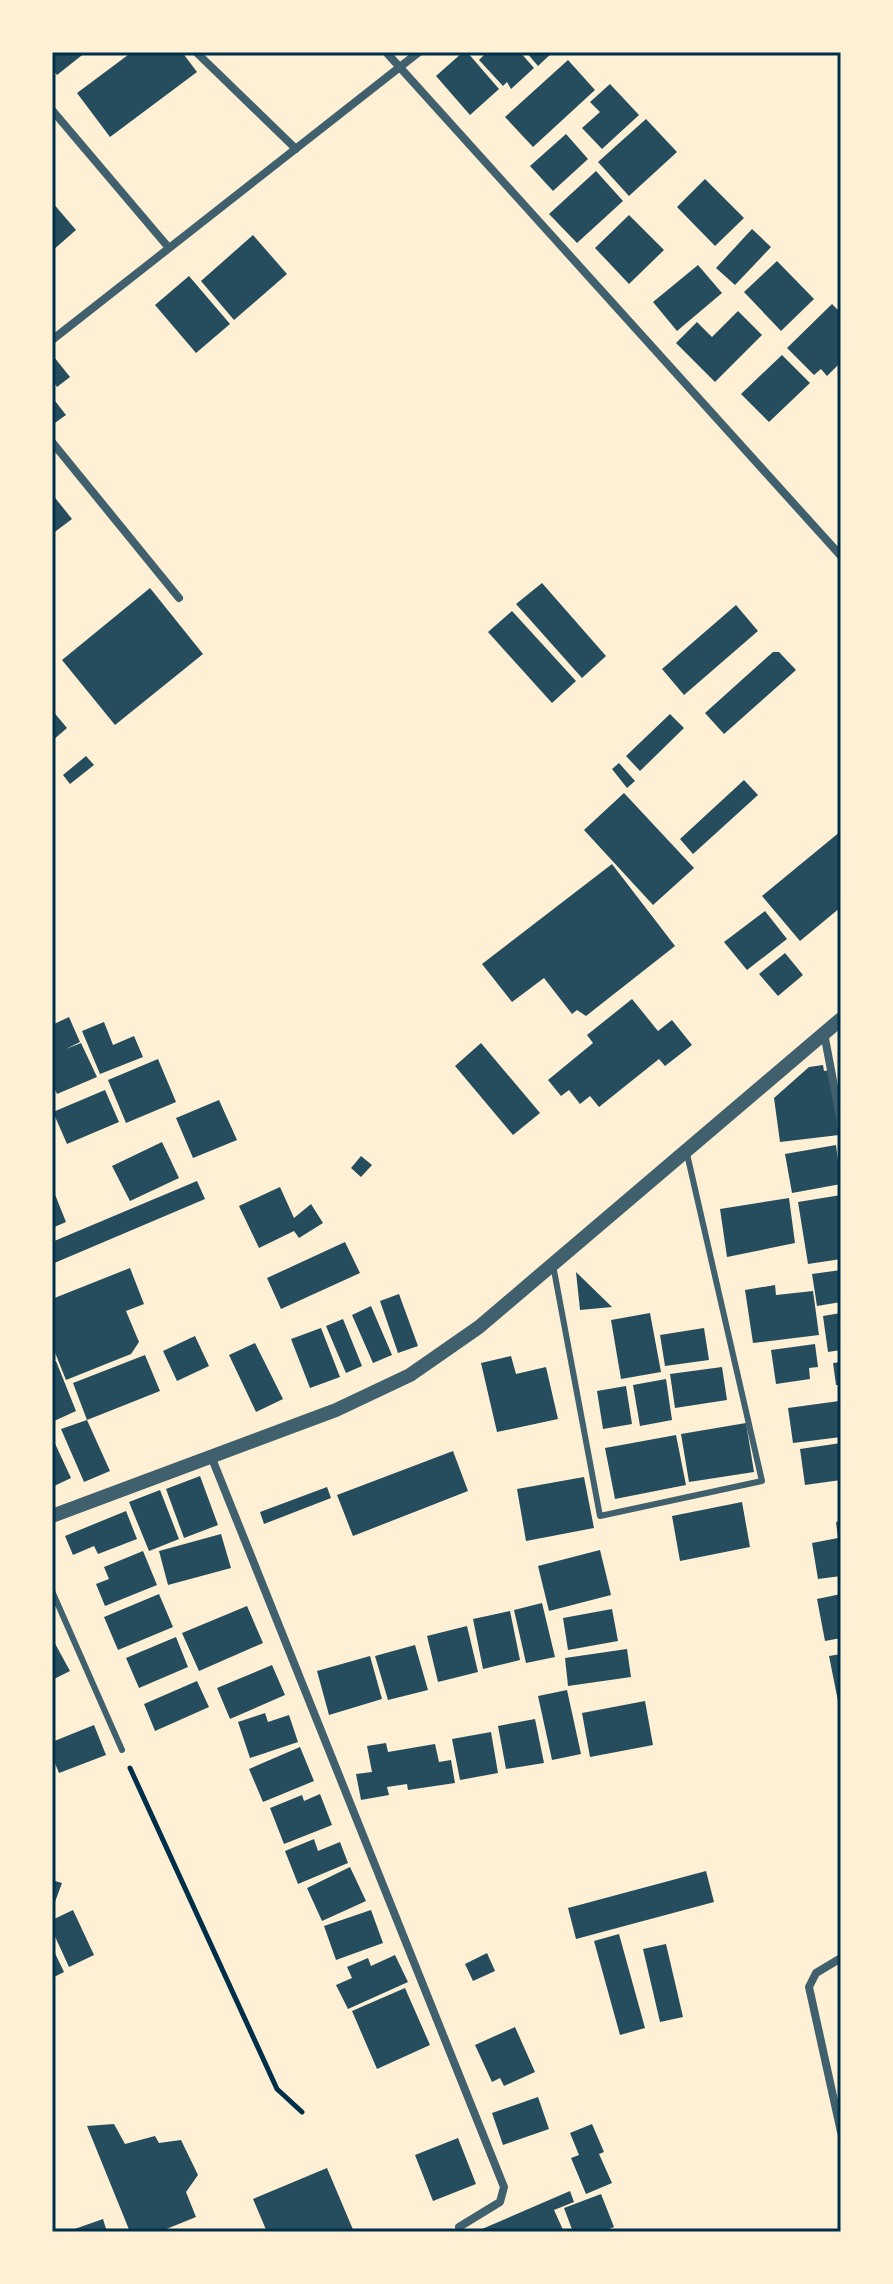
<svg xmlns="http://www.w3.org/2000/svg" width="893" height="2284" font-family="Mulish,sans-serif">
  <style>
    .building { fill: #264d5e }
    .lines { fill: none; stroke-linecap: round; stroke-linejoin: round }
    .path { stroke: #003049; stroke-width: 5 }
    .service { stroke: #3f606c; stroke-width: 6 }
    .minor { stroke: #3f606c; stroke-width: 8 }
    .tertiary { stroke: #3f606c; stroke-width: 14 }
    .neatline { fill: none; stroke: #003049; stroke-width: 3 }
  </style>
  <rect width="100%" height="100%" fill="#fdf0d5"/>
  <path class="building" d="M52,52H86L57,75L52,69Z
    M132,52H182L197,72L110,137L77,93Z
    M463,52H467L499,89L470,115L436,76Z
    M487,52H520L534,68L511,89L507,82L503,86L479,60Z
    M526,52H553L538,66Z
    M568,60L595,90L533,147L505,117Z
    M610,84L639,115L602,149L582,128L600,112L590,102Z
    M646,119L677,152L629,196L598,162Z
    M566,134L588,159L553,191L530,166Z
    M596,171L623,201L577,243L549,214Z
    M705,179L744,218L715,246L677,207Z
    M52,202L76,230L52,251Z
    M629,215L664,250L629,284L595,248Z
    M752,229L771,247L735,285L716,268Z
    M253,235L287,274L234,320L201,281Z
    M777,261L814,299L781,331L744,292Z
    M698,265L722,293L677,331L653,302Z
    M189,276L230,324L196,353L155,305Z
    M832,304L841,313V362L827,376L821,369L814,375L787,348Z
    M738,311L762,335L715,382L676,343L697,322L712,337Z
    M782,355L810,383L769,422L741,394Z
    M54,357L70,377L57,387L52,380Z
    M52,397L66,415L52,425Z
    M52,494L72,519L52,534Z
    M542,583L606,656L582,678L516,604Z
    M150,588L203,654L115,725L62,660Z
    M736,605L758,631L684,695L662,669Z
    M512,611L576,681L552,703L488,632Z
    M773,652H779L796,670L724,734L705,713Z
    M52,710L67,728L52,741Z
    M670,714L684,728L640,771L626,756Z
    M86,756L94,765L70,784L63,775Z
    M619,763L635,781L627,788L612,769Z
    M744,780L758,795L693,854L680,839Z
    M624,793L694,868L653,905L584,830Z
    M841,831V907L800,941L762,896Z
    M612,864L675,946L586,1016L577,1010L572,1014L544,978L512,1002L482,964Z
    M765,911L787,939L747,970L724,942Z
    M785,953L803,975L778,996L759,974Z
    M632,999L658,1031L672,1020L692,1045L665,1066L659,1059L599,1107L590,1096L580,1104L569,1090L561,1096L548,1080L593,1043L587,1035Z
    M69,1017L80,1042L66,1049L81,1043L97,1077L57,1094L52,1083V1025Z
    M104,1022L113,1045L134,1036L143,1057L100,1074L82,1031Z
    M481,1043L540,1113L513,1135L455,1066Z
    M158,1059L176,1102L126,1123L108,1080Z
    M823,1065L824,1071L830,1070L839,1135L780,1142L774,1098L809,1067Z
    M105,1090L119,1122L67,1144L53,1112Z
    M219,1100L237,1140L193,1158L176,1118Z
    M162,1142L179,1178L130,1201L112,1166Z
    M836,1145L841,1184L792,1193L785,1154Z
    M361,1156L372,1165L361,1177L351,1168Z
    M197,1181L205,1199L52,1264V1242Z
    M52,1187L66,1222L52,1228Z
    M280,1187L294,1218L311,1204L323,1223L299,1238L294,1231L259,1248L239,1206Z
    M841,1195V1259L808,1264L798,1202Z
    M789,1198L795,1243L727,1257L720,1209Z
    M345,1242L360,1273L281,1309L267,1278Z
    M130,1268L144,1304L126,1311L139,1342L131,1354L66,1380L52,1345V1299Z
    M841,1270V1302L817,1306L812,1274Z
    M576,1272L612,1307L580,1310Z
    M775,1285L776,1295L813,1291L819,1335L753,1343L745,1290Z
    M399,1294L418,1346L398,1353L380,1301Z
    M371,1306L392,1355L373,1363L352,1315Z
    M650,1313L661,1372L621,1379L611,1320Z
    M841,1313V1350L828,1352L823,1316Z
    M343,1319L362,1366L346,1373L326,1326Z
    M321,1328L340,1377L310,1388L291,1339Z
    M704,1328L709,1360L665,1366L660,1335Z
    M195,1336L209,1366L177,1381L163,1351Z
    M255,1343L283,1399L256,1412L229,1355Z
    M815,1344L818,1367L809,1368L810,1379L776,1384L771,1350Z
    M145,1355L160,1391L87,1420L73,1383Z
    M511,1356L516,1374L546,1367L558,1419L497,1432L481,1363Z
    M56,1361L76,1411L52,1422V1363Z
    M841,1362V1385H836L833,1363Z
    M722,1367L727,1400L675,1408L670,1374Z
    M666,1379L672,1420L640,1426L633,1385Z
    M626,1386L632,1424L603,1429L597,1391Z
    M839,1401L841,1437L793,1443L788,1408Z
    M87,1420L110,1471L84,1482L61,1429Z
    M746,1423L754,1472L689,1482L681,1434Z
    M676,1435L686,1485L615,1499L605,1448Z
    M52,1437L71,1478L52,1487Z
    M841,1443V1480L805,1485L800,1449Z
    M453,1451L468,1491L353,1536L337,1495Z
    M200,1476L218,1525L184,1538L166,1489Z
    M584,1477L594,1528L526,1541L517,1489Z
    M327,1487L331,1498L264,1524L260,1512Z
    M160,1490L179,1539L149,1551L129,1502Z
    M742,1502L750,1547L680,1561L672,1516Z
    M126,1511L137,1539L98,1554L94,1546L73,1555L65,1536Z
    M841,1521V1576L818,1579L812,1543L838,1538L836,1522Z
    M221,1534L231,1568L168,1585L159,1551Z
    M600,1550L611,1595L549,1611L538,1566Z
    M143,1551L157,1585L105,1606L96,1584L109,1579L104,1567Z
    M159,1594L173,1627L118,1650L104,1617Z
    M841,1594V1638L825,1641L817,1599Z
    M542,1603L555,1657L526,1663L514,1610Z
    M247,1606L263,1643L199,1671L182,1633Z
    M612,1609L618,1641L568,1650L563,1618Z
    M510,1611L520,1660L483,1669L473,1619Z
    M467,1626L478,1672L438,1682L427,1636Z
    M176,1637L188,1667L139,1688L126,1658Z
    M52,1638L70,1671L52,1680Z
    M415,1645L428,1690L388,1700L375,1656Z
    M627,1649L631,1677L568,1686L565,1658Z
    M841,1654V1701H838L829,1656Z
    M370,1656L382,1699L329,1715L317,1671Z
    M272,1665L285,1695L230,1719L217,1688Z
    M197,1681L209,1707L155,1731L144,1704Z
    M567,1690L581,1754L552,1760L538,1696Z
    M645,1701L653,1745L590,1757L582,1713Z
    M265,1713L268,1722L289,1715L298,1742L250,1758L238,1722Z
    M535,1719L544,1763L506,1769L498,1726Z
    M94,1725L106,1755L59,1773L52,1756V1742Z
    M491,1732L498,1773L460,1780L452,1739Z
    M386,1743L388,1752L435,1744L439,1762L451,1760L455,1783L408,1790L407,1784L387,1787L389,1795L361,1800L356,1774L372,1772L367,1746Z
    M300,1747L314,1781L263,1802L249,1769Z
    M320,1794L332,1825L284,1844L270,1808L302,1795L304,1801Z
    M314,1839L318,1851L340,1842L348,1863L298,1884L285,1851Z
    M350,1867L366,1901L322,1921L307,1888Z
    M706,1871L714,1902L576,1939L568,1908Z
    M52,1880L62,1883L52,1910Z
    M73,1910L94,1955L69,1967L52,1930V1920Z
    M371,1910L383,1943L336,1960L324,1926Z
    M619,1934L645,2028L620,2035L594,1941Z
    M666,1944L683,2017L660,2022L643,1949Z
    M52,1947L64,1972L52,1978Z
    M487,1953L495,1971L473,1981L465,1964Z
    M395,1955L408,1982L348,2009L336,1985L352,1978L347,1967L368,1958L371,1966Z
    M405,1988L430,2045L377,2069L352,2011Z
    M515,2027L535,2072L504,2086L500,2078L492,2082L475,2045Z
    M538,2097L549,2129L503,2145L492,2113Z
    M114,2124L125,2144L155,2136L159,2143L181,2140L198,2175L186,2192L196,2217L159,2232H130L87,2126Z
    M592,2124L604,2152L599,2154L612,2183L586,2194L571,2158L579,2155L570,2133Z
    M458,2138L476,2184L433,2201L415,2155Z
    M327,2168L354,2232H267L253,2199Z
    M570,2191L574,2202L554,2210L564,2232H475Z
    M601,2194L614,2227L601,2232H573L564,2208Z
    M103,2219L107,2232H66Z"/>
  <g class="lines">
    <path class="path" d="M130,1768L277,2089L302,2112"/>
    <path class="service" d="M553,1265L600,1516L762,1481L687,1154
      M52,1591L122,1750"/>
    <path class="minor" d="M196,52L296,149
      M386,52L841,556
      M52,110L169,248
      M52,340L419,52
      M52,442L179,598
      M824,1033L841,1123
      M211,1456L504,2187L500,2202L459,2227L461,2232
      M841,1958L816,1973L809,1987L841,2132"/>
    <path class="tertiary" d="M52,1516L336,1410L410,1375L479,1327L841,1019"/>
  </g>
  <rect width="893" height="2284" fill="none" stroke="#fdf0d5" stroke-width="108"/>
  <rect x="54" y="54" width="785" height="2176" class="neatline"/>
</svg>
